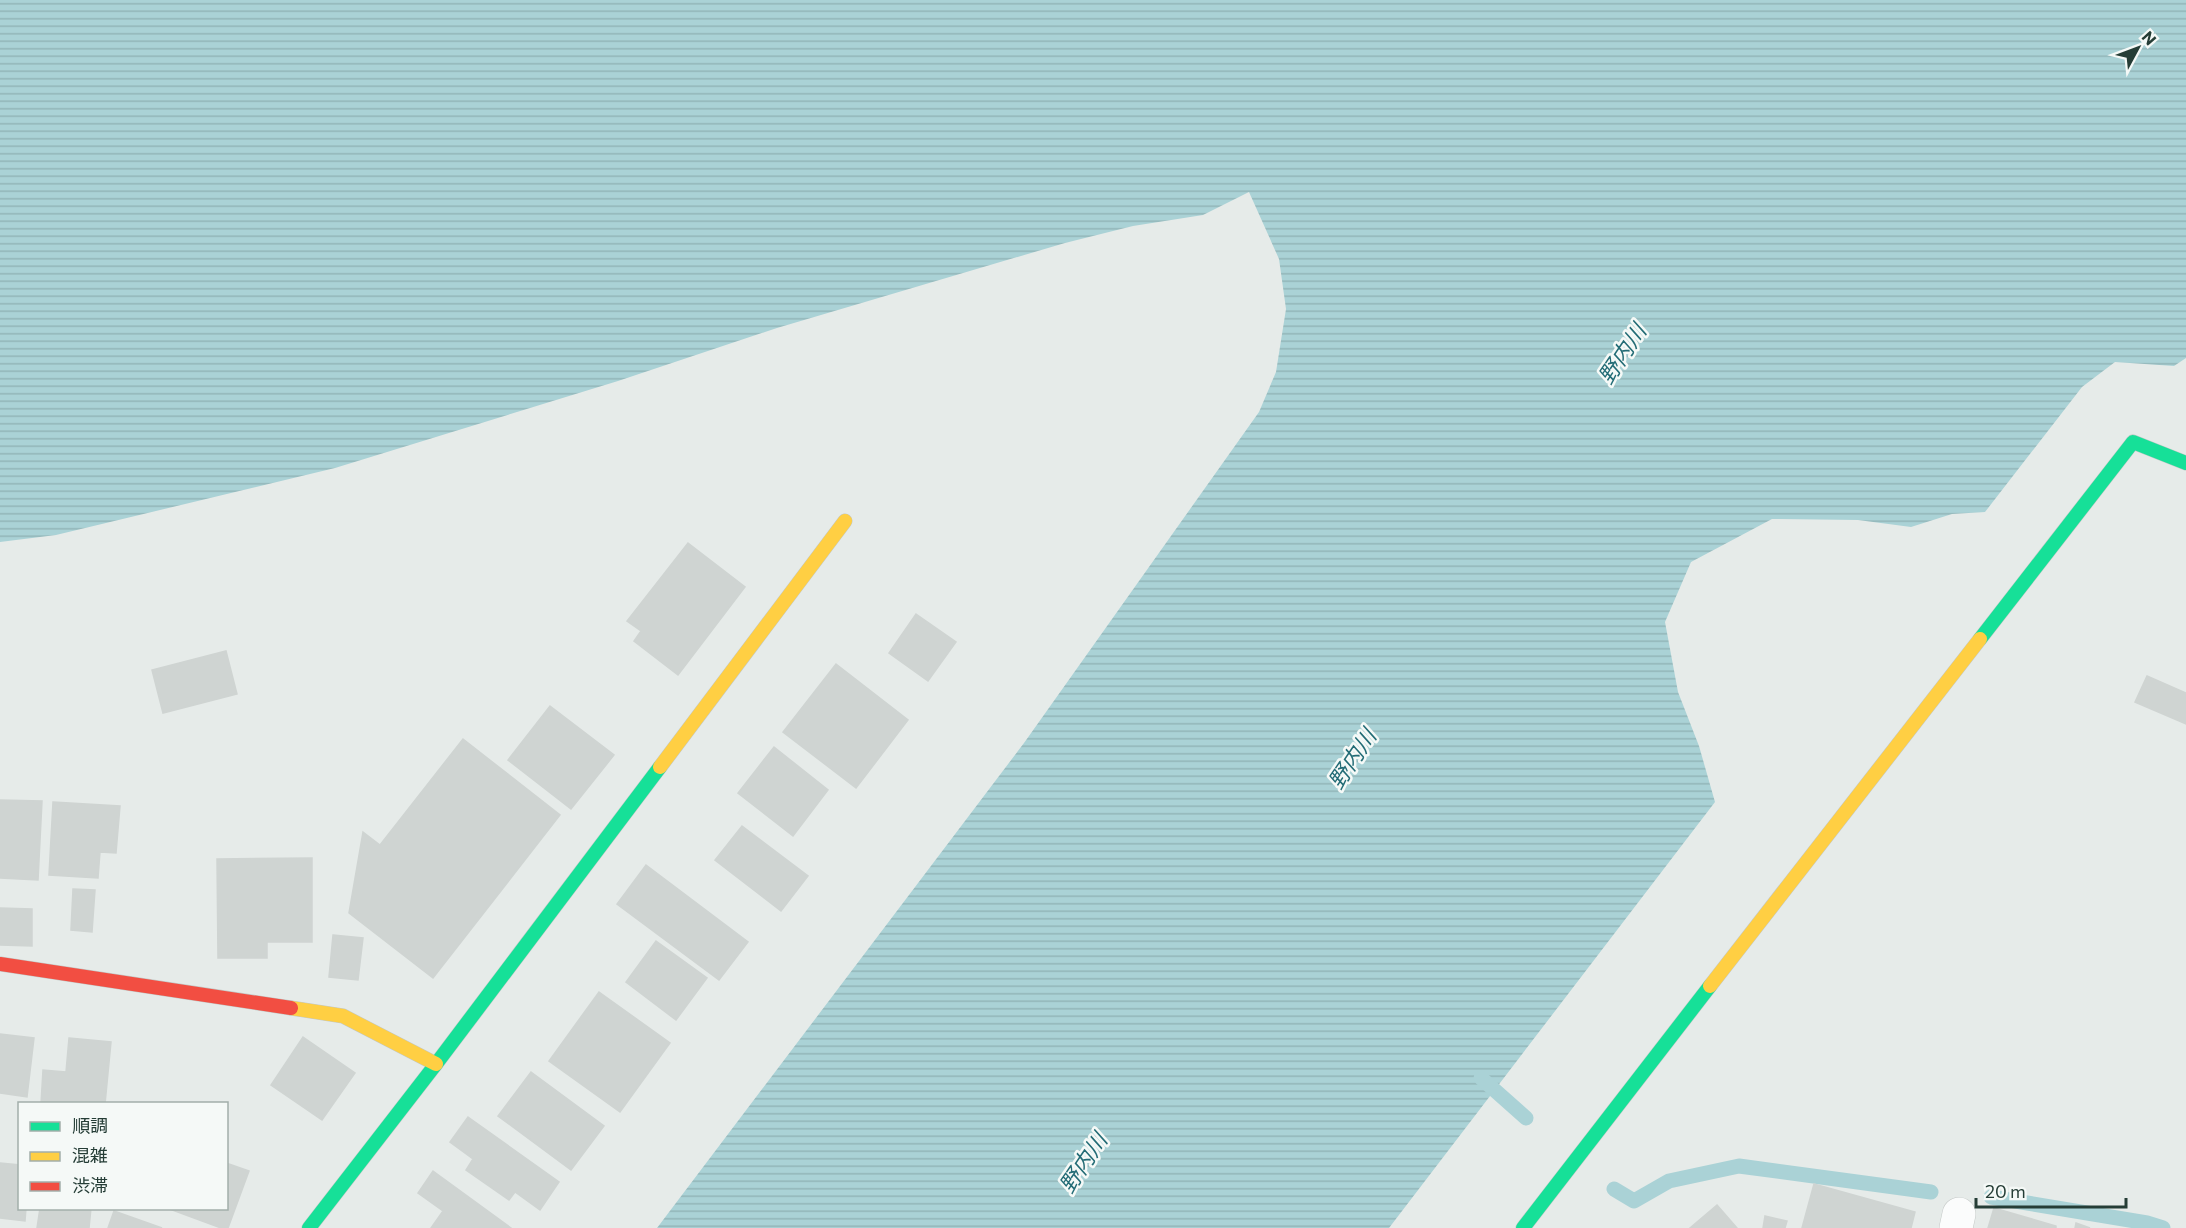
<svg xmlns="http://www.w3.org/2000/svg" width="2186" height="1228" font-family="Commissioner,'Noto Sans JP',sans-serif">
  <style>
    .water { fill: url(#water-rules) }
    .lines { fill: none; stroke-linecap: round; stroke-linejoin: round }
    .stream { stroke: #aad2d6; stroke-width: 15 }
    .building { fill: #cfd4d2; stroke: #cfd4d2; stroke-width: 1.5 }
    .street-casing { stroke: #c3c8c6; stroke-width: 34 }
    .fast-casing { stroke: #c2c8c6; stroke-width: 15 }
    .slow-casing { stroke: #c2c8c6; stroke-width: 15 }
    .jam-casing { stroke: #c2c8c6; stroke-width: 15 }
    .street { stroke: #fbfcfc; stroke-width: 33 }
    .fast { stroke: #16e098; stroke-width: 14 }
    .slow { stroke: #ffcf43; stroke-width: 14 }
    .jam { stroke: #f24e42; stroke-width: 14 }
    .labels { text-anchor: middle; stroke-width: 5; stroke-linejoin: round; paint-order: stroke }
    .water-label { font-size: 22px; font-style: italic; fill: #236c76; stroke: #f5f9f7 }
  </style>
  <defs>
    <pattern id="water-rules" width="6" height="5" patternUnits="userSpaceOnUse" patternTransform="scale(1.5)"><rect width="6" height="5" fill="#aad2d6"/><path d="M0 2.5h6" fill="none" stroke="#92b5b8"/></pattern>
  </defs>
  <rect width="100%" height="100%" fill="#e6ebe9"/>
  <path class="water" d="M0,0H2186V358L2174,366L2115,362L2082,387L1985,512L1952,514L1911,527L1858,520L1772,519L1691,562L1665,622L1678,692L1699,746L1715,802L1389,1228H657L1024,743L1259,412L1276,372L1286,309L1279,259L1249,192L1203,215L1133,226L1065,243L777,328L618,381L335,468L56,535L0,542Z"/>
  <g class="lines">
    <path class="stream" d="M1481,1078L1526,1118
      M1614,1189L1634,1201L1669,1181L1739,1166L1931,1192
      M1991,1197L2147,1223L2163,1228"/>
  </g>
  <path class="building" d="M688,543L745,587L678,675L634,641L641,631L627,621Z
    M916,614L956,642L928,681L889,653Z
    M226,651L237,694L163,713L152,670Z
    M836,664L908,720L856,788L783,732Z
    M2147,676L2186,693V724L2135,702Z
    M550,706L614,755L571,809L508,760Z
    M463,739L560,815L433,978L349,913L363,832L380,845Z
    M774,747L828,790L793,836L738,793Z
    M0,800L42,801L38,880L0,878Z
    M53,802L120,806L116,853L100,852L98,878L49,875Z
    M742,826L808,876L781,911L715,860Z
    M312,858V942H267V958H218L217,859Z
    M646,865L748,942L719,980L617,904Z
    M73,889L95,890L92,932L71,930Z
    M0,908L32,909V946L0,945Z
    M333,935L363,938L358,980L329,977Z
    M656,941L707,978L676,1020L626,982Z
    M599,992L670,1043L620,1112L549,1061Z
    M0,1034L34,1038L27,1097L0,1093Z
    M303,1037L355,1073L322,1120L271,1085Z
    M69,1038L111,1042L105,1104H41L43,1070L66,1072Z
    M531,1072L604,1126L571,1170L498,1116Z
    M468,1117L559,1182L540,1210L515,1192L509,1200L466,1170L473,1159L450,1142Z
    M0,1163L20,1165V1208H26L25,1221L0,1218Z
    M226,1163L249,1171L228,1228H221L167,1208H226Z
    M433,1171L511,1228H431L443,1211L418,1193Z
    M1814,1184L1915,1212L1911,1228H1802Z
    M1717,1205L1737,1228H1690Z
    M40,1208H91L89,1228H37Z
    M1994,1208L2056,1226V1228H1988Z
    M114,1211L162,1228H108Z
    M1765,1216L1787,1221L1785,1228H1763Z
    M2076,1223L2090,1228H2075Z"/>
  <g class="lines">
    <g class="street-casing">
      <path id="street" d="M1956,1228L1959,1214"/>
    </g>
    <g class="fast-casing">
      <path id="fast" d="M1980,639L2133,442L2186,463
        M309,1228L436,1064L660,767
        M1523,1228L1710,986"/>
    </g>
    <g class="slow-casing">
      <path id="slow" d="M660,767L845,521
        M1710,986L1980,639
        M291,1008L343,1016L436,1064"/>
    </g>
    <g class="jam-casing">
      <path id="jam" d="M0,964L291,1008"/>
    </g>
    <use href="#street" class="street"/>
    <use href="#fast" class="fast"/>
    <use href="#slow" class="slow"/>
    <use href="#jam" class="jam"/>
  </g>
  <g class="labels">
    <g class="water-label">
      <text transform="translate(1622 354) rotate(-56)" y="8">野内川</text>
      <text transform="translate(1352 759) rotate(-56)" y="8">野内川</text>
      <text transform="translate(1083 1163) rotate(-56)" y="8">野内川</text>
    </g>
  </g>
  <rect x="18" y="1102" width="210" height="108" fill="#f5f9f7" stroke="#a2aeaa" stroke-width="1.5"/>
  <rect x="30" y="1122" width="30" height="9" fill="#16e098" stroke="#a2aeaa" stroke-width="1.5"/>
  <text x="72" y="1132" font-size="18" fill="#253d36">順調</text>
  <rect x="30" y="1152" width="30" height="9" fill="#ffcf43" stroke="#a2aeaa" stroke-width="1.5"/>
  <text x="72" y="1162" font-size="18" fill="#253d36">混雑</text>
  <rect x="30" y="1182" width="30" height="9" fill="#f24e42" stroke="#a2aeaa" stroke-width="1.5"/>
  <text x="72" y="1192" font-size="18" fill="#253d36">渋滞</text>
  <g transform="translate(2138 48) rotate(49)" stroke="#f5f9f7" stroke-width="4.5" paint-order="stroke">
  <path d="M0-4.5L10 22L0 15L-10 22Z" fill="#253d36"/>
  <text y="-9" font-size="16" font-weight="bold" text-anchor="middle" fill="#253d36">N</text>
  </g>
  <path d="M1976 1198v9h150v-9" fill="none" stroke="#253d36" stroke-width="3"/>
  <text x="1985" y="1198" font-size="18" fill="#253d36" stroke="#f5f9f7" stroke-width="4.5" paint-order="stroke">20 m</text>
</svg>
